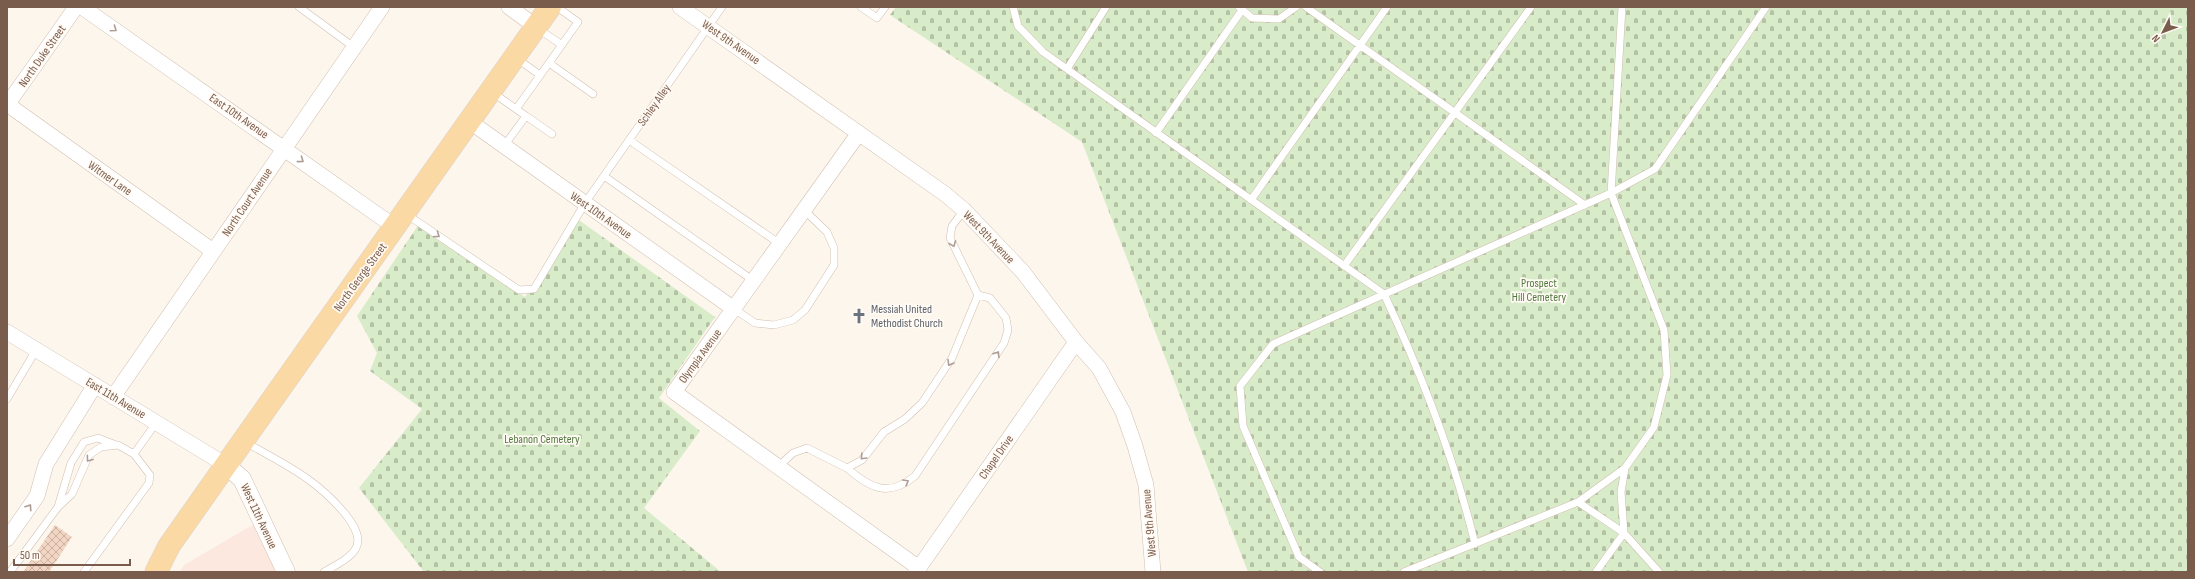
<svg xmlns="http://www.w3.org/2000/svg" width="2195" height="579" font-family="'Sofia Sans Condensed',sans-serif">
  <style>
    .commercial { fill: #fde8e0 }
    .cemetery { fill: url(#cemetery-stones) }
    .building { fill: url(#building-cross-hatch) }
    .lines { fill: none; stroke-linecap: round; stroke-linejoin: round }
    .service-casing { stroke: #d1beb0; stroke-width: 8 }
    .minor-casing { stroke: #d1beb0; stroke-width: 16 }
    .tertiary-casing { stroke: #d1beb0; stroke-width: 19 }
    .primary-casing { stroke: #dad1cd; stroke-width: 23 }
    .service { stroke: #fff; stroke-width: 7 }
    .minor { stroke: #fff; stroke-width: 15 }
    .tertiary { stroke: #fff; stroke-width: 18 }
    .primary { stroke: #fbd9a5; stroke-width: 22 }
    .oneway { stroke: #af9d94 }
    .labels { text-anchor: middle; stroke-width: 3.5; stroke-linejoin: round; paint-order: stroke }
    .street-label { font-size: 12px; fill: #7a5c4d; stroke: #fffaf3 }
    .park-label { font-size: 12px; fill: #537a41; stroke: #fffaf3 }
    .worship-label { font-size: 12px; fill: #5b616d; stroke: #fffaf3; text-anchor: start }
  </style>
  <defs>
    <pattern id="cemetery-stones" width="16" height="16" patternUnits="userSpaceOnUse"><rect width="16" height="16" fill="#d8ecc9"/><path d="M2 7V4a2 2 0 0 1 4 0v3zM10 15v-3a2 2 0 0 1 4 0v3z" fill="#b4c2a5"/></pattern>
    <pattern id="building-cross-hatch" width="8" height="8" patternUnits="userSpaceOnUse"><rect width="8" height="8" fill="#f3d5c3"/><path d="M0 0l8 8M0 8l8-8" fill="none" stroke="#cab0a1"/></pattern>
  </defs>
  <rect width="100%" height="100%" fill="#fdf6ec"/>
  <path class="commercial" d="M254,524L276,572H180L184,565Z"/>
  <path class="cemetery" d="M896,7H2188V572H1248L1082,142L890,15Z
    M576,218L715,317L659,398L700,431L644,508L721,572H424L359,488L422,409L370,371L377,353L357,316L419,224L525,297Z"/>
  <path class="building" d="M55,525L72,537L49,572H23Z"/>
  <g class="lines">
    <g class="service-casing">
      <path id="service" d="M299,7L355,48
        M861,7L877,18L885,7
        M1013,7L1018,26L1043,52L1384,294C1422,375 1454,457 1475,544
        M1239,7L1252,18L1279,19L1296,7
        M1306,7L1585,205
        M1622,7L1611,193L1655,169L1766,7
        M537,28L562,45
        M516,58L540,75
        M549,63L578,22L557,7
        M1067,69L1106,7
        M492,92L516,109
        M526,116L516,109L549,63L593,94
        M1156,133L1242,10
        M629,140L780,244
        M504,146L526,116L552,134
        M604,176L754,281
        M1251,200L1387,7
        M406,214L519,290L534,289L585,203L722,7
        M1344,266L1531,7
        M734,309L755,323L774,325L793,320L805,310L834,265V248L827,232L804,210
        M7,399L36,350
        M245,442C284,464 317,479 346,515C353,524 362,537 356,548C350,559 334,566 324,572
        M134,454L156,423
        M779,466L793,453L807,448L847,468L862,460L884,432L905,419L922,403L952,358L978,295L950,238L952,226L964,210
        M847,468C870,488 888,498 915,476L1004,343L1008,330L1006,318L990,298L978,295
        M1625,468L1621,492L1624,533L1659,572
        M1578,502L1624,533L1596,572
        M58,507L71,463L84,442L98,438L116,445
        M10,572L58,507L72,494L89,455L101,447L118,445L134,454L150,475L149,483L84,572
        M1320,572L1299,557L1243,426L1240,386L1273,344L1611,193L1664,330L1667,375L1654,427L1625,468L1578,502L1404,572"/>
    </g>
    <g class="minor-casing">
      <path id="minor" d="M82,7L395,227
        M509,7L535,26
        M680,7L945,194L964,210L1023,272L1076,342L1099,368L1123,412L1135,446L1146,485L1153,572
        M7,104L213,251
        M7,105L76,7
        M469,121L734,309
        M859,133L674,392L919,568
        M7,332L226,465
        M113,397L382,7
        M7,539L37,496L46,464L95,385
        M916,572L1076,342"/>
    </g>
    <g class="tertiary-casing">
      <path id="tertiary" d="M226,465L242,479L286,572"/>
    </g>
    <g class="primary-casing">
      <path id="primary" d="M156,572L169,546L226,465L550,7"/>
    </g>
    <use href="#service" class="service"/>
    <use href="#minor" class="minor"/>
    <use href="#tertiary" class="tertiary"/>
    <use href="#primary" class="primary"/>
  </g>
  <defs><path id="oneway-chevron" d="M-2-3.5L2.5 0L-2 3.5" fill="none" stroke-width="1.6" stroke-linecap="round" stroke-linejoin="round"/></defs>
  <g class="oneway">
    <use href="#oneway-chevron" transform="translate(114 29) rotate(35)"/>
    <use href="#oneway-chevron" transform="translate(301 160) rotate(36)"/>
    <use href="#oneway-chevron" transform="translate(437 235) rotate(34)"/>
    <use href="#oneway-chevron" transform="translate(953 244) rotate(68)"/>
    <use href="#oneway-chevron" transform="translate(997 354) rotate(-58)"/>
    <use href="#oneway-chevron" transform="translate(950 363) rotate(121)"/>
    <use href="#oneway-chevron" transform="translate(863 457) rotate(135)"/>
    <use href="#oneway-chevron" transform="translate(89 459) rotate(126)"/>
    <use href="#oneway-chevron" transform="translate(906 482) rotate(-30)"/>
    <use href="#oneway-chevron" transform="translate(29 507) rotate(-56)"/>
  </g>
  <defs>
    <g id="church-bare" transform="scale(1.2)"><path d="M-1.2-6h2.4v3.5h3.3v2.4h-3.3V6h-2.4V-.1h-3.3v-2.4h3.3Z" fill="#6b7280" stroke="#fffaf3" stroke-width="2.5" paint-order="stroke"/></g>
  </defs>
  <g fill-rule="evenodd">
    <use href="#church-bare" x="859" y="316"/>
  </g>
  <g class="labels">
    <g class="street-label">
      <text transform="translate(731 42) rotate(35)" y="4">West 9th Avenue</text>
      <text transform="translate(42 56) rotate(-55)" y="4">North Duke Street</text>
      <text transform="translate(654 105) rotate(-55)" y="4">Schley Alley</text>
      <text transform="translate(239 116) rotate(35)" y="4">East 10th Avenue</text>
      <text transform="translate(110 178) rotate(35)" y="4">Witmer Lane</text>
      <text transform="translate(247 202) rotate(-56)" y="4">North Court Avenue</text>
      <text transform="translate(601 215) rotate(35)" y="4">West 10th Avenue</text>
      <text transform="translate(989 237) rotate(46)" y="4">West 9th Avenue</text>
      <text transform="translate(360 277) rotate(-54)" y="4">North George Street</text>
      <text transform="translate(700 356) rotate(-54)" y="4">Olympia Avenue</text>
      <text transform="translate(116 398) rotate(31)" y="4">East 11th Avenue</text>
      <text transform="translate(996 457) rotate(-55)" y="4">Chapel Drive</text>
      <text transform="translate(259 516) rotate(65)" y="4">West 11th Avenue</text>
      <text transform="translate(1149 523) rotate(-95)" y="4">West 9th Avenue</text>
    </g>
    <g class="park-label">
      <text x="1539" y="287">Prospect<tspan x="1539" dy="14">Hill Cemetery</tspan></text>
      <text x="542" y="443">Lebanon Cemetery</text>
    </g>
    <g class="worship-label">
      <text x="871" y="313">Messiah United<tspan x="871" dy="14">Methodist Church</tspan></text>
    </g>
  </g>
  <rect width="2195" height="579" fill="none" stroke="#7a5c4d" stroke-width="16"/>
  <g transform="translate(2163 32) rotate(228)" stroke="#fffaf3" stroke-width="3" paint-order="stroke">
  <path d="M0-3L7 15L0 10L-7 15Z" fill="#7a5c4d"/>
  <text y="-6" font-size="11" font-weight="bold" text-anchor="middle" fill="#7a5c4d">N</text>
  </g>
  <path d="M14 559v6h116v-6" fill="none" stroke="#7a5c4d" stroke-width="2"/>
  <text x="20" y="559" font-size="12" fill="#7a5c4d" stroke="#fffaf3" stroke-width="3" paint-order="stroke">50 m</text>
</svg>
